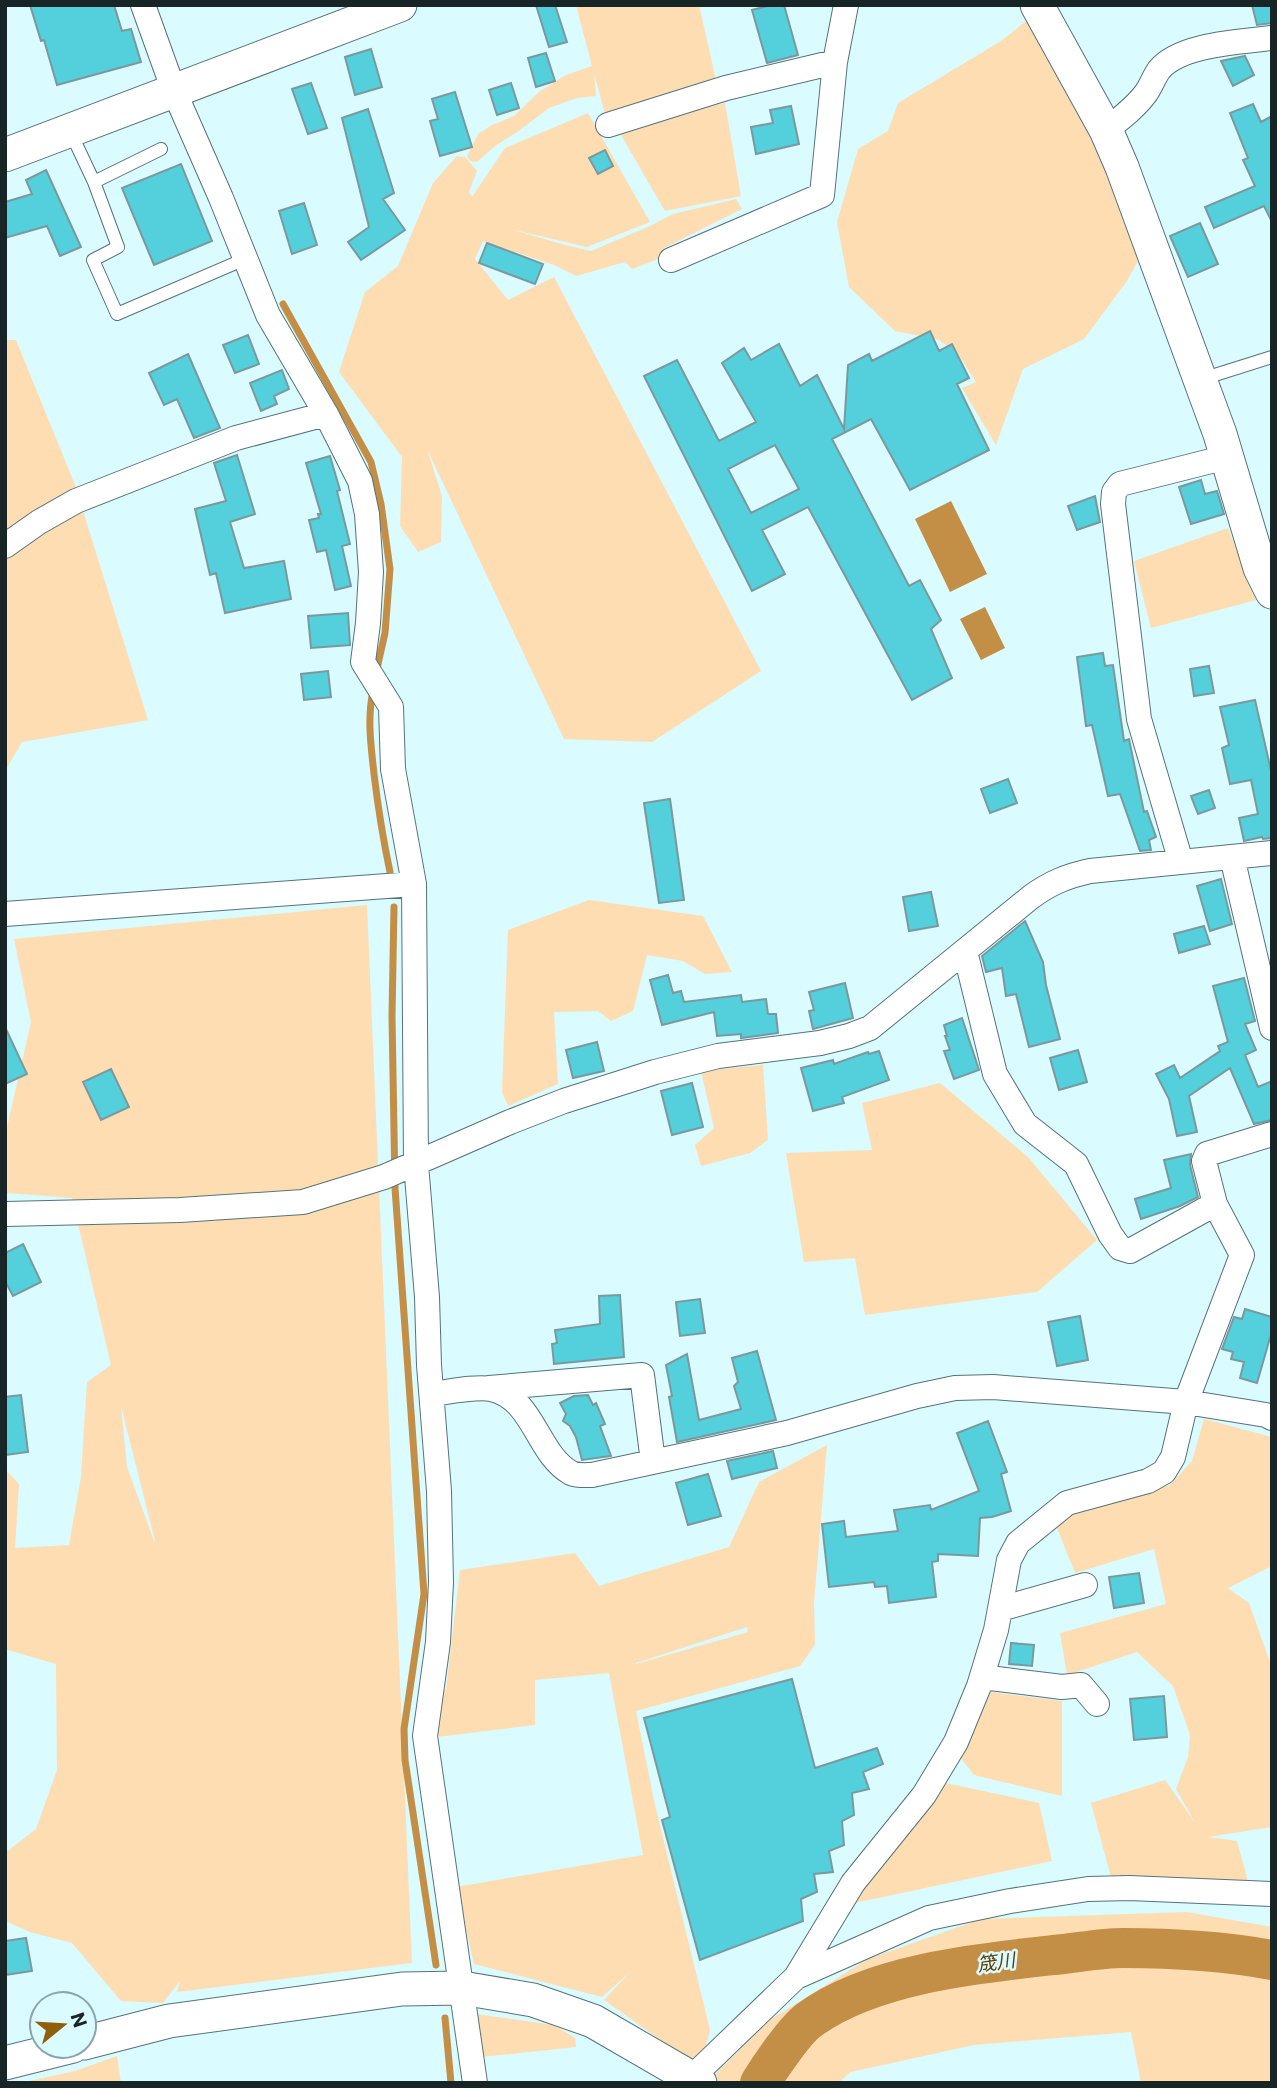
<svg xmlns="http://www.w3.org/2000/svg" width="1277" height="2088" font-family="Commissioner,'Noto Sans JP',sans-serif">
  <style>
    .green { fill: #ffddb2; fill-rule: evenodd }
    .water { fill: #c38e45 }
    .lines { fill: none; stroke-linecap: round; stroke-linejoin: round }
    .stream { stroke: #c38e45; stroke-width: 7 }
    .river { stroke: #c38e45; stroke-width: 40 }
    .building { fill: #53d0dc; stroke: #7a999d; stroke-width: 2; fill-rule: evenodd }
    .lane-casing { stroke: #567377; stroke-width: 14 }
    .street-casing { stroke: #567377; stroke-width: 26 }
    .secondary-casing { stroke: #567377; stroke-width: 35 }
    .lane { stroke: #fff; stroke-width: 12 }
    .street { stroke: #fff; stroke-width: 24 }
    .secondary { stroke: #fff; stroke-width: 33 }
    .labels { text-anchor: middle; stroke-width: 5; stroke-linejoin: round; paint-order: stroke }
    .water-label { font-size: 19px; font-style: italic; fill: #613d00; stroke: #dafbff }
  </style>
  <rect width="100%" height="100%" fill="#dafbff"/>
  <path class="green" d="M576,5H699L716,80L608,125L594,73L596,96L577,98L549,108L520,130L495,146L477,162L470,161L467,156L478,134L492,125L514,116L539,92L566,75L592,66Z
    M1031,17L1108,170L1138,261L1127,281L1084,339L1023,369L996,445L962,388L976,382L957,352L937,339L895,331L849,287L837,222L858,149L888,131L898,103L1001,41Z
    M725,103L741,196L665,211L618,130Z
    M588,113L650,222L587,247L510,229L565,245L591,251L650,226L673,214L736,199L742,209L664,248L661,258L632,269L625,262L576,276L554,265L483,241L475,259L508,300L554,277L761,671L652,742L564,739L427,449L442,496L441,542L418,552L400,526L402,457L339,372L365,292L398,266L433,183L457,156L465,157L477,171L469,192L472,197L505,148Z
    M5,340H16L75,485L148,720L22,742L5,771Z
    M1228,528L1256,600L1151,628L1134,561Z
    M589,900L703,916L732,972L705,974L683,961L647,955L633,1011L611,1021L598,1011L554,1012L558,1084L508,1106L502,1092L508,930Z
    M367,905L412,1963L177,1992L180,1981L163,2003L121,2001L72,1943L30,1932L5,1921V1853L36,1829L57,1770L56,1664L5,1649V1469L19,1484L15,1548L69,1545L81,1477L87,1382L111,1365L72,1198L5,1193V1136L31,1022L14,939ZM121,1406L155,1541H154L127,1467Z
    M763,1065L768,1140L750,1153L701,1166L695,1145L714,1128L701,1071Z
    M940,1083L1028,1157L1097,1240L1037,1292L865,1315L855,1258L804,1262L786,1153L872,1150L862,1103Z
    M1204,1419L1272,1437V1566L1228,1588L1249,1603L1272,1668V1827L1208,1837L1237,1841L1249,1885L1112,1881L1091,1803L1165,1780L1196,1824L1176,1789L1188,1757L1190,1735L1173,1686L1137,1652L1067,1675L1060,1633L1166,1604L1154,1549L1075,1573L1055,1523L1067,1503L1169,1486L1192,1461Z
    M827,1445L814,1604L815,1645L800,1666L636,1711L655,1805L710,2030L700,2068L604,2000L630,1972L602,1997L474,1964L456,1887L643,1855L609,1673L535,1680V1725L437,1737L442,1691L446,1690L460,1570L575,1553L599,1586L729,1547L759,1482ZM747,1627L748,1632L636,1664V1663Z
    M991,1692L1062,1701V1796L974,1775L960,1757Z
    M941,1782L1039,1803L1052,1861L850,1904Z
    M1187,1912L1272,1927V2083H1141L1131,2032L974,2045L851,2072L838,2083H706L771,2019L868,1959L981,1919Z
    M476,2014L554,2025L575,2038L576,2047L481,2057Z
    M117,2056L121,2083H20L75,2071Z"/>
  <path class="water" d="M951,501L987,574L950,592L915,519Z
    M985,607L1005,648L981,660L960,619Z"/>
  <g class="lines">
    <path class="stream" d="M283,304L371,462L381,504L390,569L385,633L376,673
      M373,691C367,719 371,746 374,774C378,807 383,839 390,872
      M394,907L392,1016L395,1188L424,1594L404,1729L405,1760L436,1965
      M445,2018L451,2083"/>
    <path class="river" d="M760,2083C770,2067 795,2030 809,2020C871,1974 978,1963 1054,1955C1077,1953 1100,1948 1123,1948C1173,1948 1223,1951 1272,1960"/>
  </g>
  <path class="building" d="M30,5H114L122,31L131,29L141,62L57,85L44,40L41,41Z
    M536,5H555L567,42L549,47Z
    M771,5H784L798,55L767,63L752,10Z
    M1252,5H1272V23L1257,25Z
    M371,49L382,87L355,95L345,57Z
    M546,53L555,81L536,87L528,58Z
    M1245,56L1254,75L1233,86L1221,61Z
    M311,83L327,128L308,134L292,89Z
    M511,83L519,108L497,115L489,90Z
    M455,92L472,147L440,156L430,121L438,119L432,99Z
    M1253,104L1261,122L1272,116V222L1264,206L1214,228L1205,207L1255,186L1243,160L1248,158L1230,113Z
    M791,106L799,144L756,154L751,127L773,123L770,110Z
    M368,109L394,193L383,199L405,230L361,260L348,242L369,227L342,118Z
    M605,150L613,166L598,174L589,158Z
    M181,164L212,241L154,265L122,188Z
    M46,170L81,247L60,256L47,226L5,238V202L32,194L26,180Z
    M304,203L317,245L292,254L279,211Z
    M1200,223L1218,264L1188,277L1170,236Z
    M487,243L543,264L535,284L479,263Z
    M930,331L939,351L952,344L969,378L957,384L989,450L910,490L871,419L832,439L909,586L920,580L941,620L931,629L952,678L912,700L808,507L762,530L785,574L752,591L644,376L677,360L719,441L756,422L722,363L744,348L751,360L779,344L800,386L817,375L844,429L848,365L869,354L872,361ZM775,445L799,489L751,513L728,469Z
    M248,335L259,364L235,373L223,345Z
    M188,354L220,428L194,438L177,399L164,405L149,373Z
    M282,370L289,389L274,396L277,404L261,411L250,383Z
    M237,455L255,514L230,522L244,568L284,561L291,599L225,613L216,573L210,575L195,509L226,501L214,463Z
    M330,456L340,490L337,491L350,544L342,546L351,586L335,590L326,550L317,552L309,520L319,518L318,514H321L306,463Z
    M1201,480L1205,494L1217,491L1224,514L1191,524L1179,487Z
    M1095,496L1100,522L1077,530L1068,506Z
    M348,613L350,645L311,648L308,616Z
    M1103,653L1105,666L1113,665L1124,741L1129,739L1144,812L1147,811L1156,837L1149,840L1151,850L1140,851L1120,794L1108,796L1092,725L1086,726L1077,657Z
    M1209,666L1214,693L1194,696L1190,669Z
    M328,671L331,697L304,700L301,674Z
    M1255,700L1272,775V838L1263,839L1262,837L1244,841L1239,818L1258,814L1251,780L1230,784L1222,748L1229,745L1220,707Z
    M1008,779L1017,803L990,813L981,789Z
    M1209,790L1215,808L1198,814L1191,796Z
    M670,799L684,900L659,903L644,803Z
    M1221,879L1232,924L1210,931L1197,886Z
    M931,892L938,926L909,931L903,897Z
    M1025,921L1043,962L1046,985L1060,1039L1029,1047L1016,994L1006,996L1002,968L986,972L982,956Z
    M1204,926L1210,944L1179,953L1174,934Z
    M668,975L673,993L681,991L684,1002L741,995L742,1002L766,999L768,1014H776L778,1033L741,1038V1034L717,1036L714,1012L662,1025L650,980Z
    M1244,978L1255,1021L1245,1024L1256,1050L1245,1055L1258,1087L1272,1081V1120L1254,1124L1230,1068L1189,1096L1197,1132L1177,1136L1169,1099L1156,1074L1174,1065L1180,1078L1220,1051L1218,1046L1228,1042L1213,986Z
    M845,983L853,1018L813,1029L809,1011L814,1010L809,992Z
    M962,1018L979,1070L954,1079L944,1051L950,1050L945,1036H947L944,1025Z
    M5,1027L27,1074L5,1084Z
    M597,1042L604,1071L573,1078L566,1050Z
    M1078,1050L1087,1082L1059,1090L1050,1058Z
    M879,1051L889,1080L842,1097L844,1103L813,1111L801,1068L833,1060L834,1064L868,1052L869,1054Z
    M111,1069L129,1107L101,1120L83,1082Z
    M692,1083L703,1127L672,1135L661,1091Z
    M1191,1154L1190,1165L1198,1197L1180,1206L1141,1219L1135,1199L1171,1188L1164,1160Z
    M23,1244L41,1282L13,1296L5,1281V1253Z
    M620,1295L624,1357L554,1364L552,1344L557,1343L555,1330L600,1324L599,1296Z
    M700,1299L705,1333L680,1336L676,1302Z
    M1245,1309L1272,1317V1331L1257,1383L1240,1378L1244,1362L1231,1359L1233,1352L1222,1349L1234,1317L1242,1319Z
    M1080,1316L1088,1360L1057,1366L1048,1322Z
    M757,1351L776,1420L677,1442L669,1397L672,1396L666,1365L687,1354L699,1420L741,1409L734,1386L738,1382L732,1358Z
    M21,1395L28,1452L5,1455V1397Z
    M588,1395L593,1405L596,1403L605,1424L600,1426L611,1456L582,1460L576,1437L570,1426L563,1421L566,1414L560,1403L574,1396Z
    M988,1421L1007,1472L1001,1474L1011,1511L992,1517L980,1518L978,1556L938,1554V1561L932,1562L936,1597L889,1603L887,1586L875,1587L874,1582L829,1587L822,1524L844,1521L846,1537L898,1531L894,1510L930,1505L931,1510L979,1491L957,1433Z
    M773,1451L777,1468L732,1479L727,1461Z
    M708,1474L721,1516L688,1525L676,1483Z
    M1139,1573L1144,1603L1114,1608L1109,1577Z
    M1011,1643L1034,1645L1032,1666L1009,1664Z
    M792,1679L815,1768L877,1748L883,1764L863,1772L869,1789L852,1793L854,1815L842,1821L844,1845L829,1851L833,1872L814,1874L817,1892L801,1899L803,1921L700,1960L662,1820L670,1817L644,1718Z
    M1164,1696L1167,1737L1134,1740L1130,1699Z
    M26,1938L32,1971L5,1975V1941Z"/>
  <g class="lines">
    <g class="lane-casing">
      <path id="lane" d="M70,131L94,182L161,149
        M94,182L118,247L93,260L117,314L245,259
        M1202,379L1272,357"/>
    </g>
    <g class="street-casing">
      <path id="street" d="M143,5L174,91L221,198L268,315L326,414L360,481L367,514L371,572L368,623L363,662L391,707L393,769L414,884L416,1164L427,1297L429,1365L439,1491L441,1582L438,1642L425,1736L475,2083
        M608,125L726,88L835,62
        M1106,130C1120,119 1135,108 1146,93C1151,86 1154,77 1159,70C1180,44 1241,42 1272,38
        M671,260L822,195L835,62L846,5
        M5,546L39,522L76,501L236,438L326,414
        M1232,857L1272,1028
        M1181,862L1139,719L1113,504L1114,492L1120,484L1227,457
        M5,914L414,884
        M965,951L995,1074L1025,1124L1076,1164L1110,1234L1120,1248L1130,1251L1215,1204
        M5,1214L180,1210L303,1202L384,1177L510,1122L564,1101L655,1072L718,1056L820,1043L849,1036L870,1028L1031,897C1050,883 1067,876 1090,871L1272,853
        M489,1388L642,1375L653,1462
        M432,1394C448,1392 476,1386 491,1389C534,1398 536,1453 571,1473C577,1476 586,1475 592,1475L787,1433L917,1396L955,1388L993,1387L1186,1402L1266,1415L1272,1418
        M1000,1609L1085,1585
        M982,1677L1062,1687L1081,1685L1097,1704
        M796,1977L853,1883L924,1795L956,1742L979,1686L996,1630L1009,1560L1018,1543L1067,1503L1148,1481L1164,1472L1173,1457L1186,1402L1242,1255L1215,1204L1204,1161L1207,1154L1272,1134
        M686,2083L796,1977L929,1918L1010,1901L1088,1889L1129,1888L1272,1894"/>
    </g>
    <g class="secondary-casing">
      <path id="secondary" d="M1037,5L1106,130L1122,167L1220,434L1260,568L1272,592
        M5,155L400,5
        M84,2043L169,2021L402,1989L462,1988L533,2000L593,2021L700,2083
        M5,2063L73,2046"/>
    </g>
    <use href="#lane" class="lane"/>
    <use href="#street" class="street"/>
    <use href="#secondary" class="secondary"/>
  </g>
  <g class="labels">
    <g class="water-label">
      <text transform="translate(996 1962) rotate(-8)" y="7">筬川</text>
    </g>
  </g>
  <rect width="1277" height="2088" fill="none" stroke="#182526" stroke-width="14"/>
  <g transform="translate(63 2025) rotate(72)"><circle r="33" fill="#dafbff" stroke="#8ca5a8" stroke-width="2"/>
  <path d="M0-5L12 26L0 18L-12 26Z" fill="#905f0c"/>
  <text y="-10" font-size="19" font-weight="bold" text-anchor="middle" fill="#182526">N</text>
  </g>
</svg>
